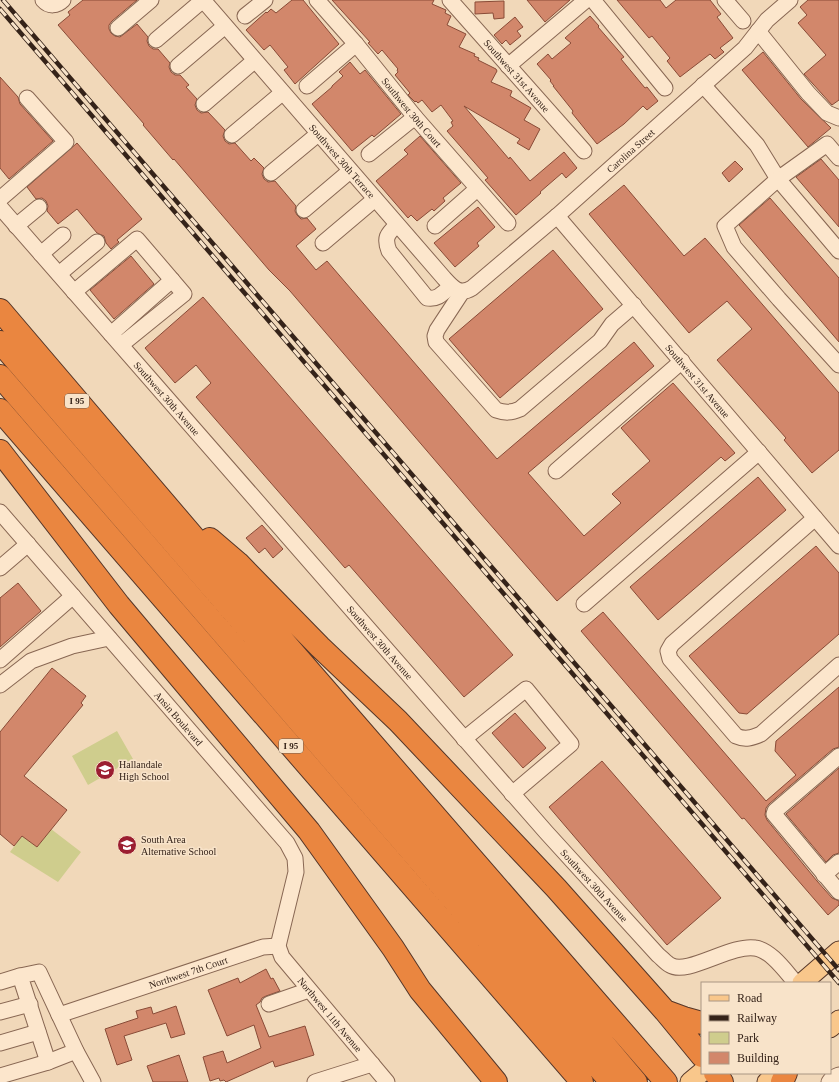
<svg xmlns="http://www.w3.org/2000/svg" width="839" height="1082" font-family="Georgia,serif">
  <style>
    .green { fill: #cfcd8d }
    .building { fill: #d2876b; stroke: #894b37 }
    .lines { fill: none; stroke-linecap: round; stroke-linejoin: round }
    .minor-casing { stroke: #886753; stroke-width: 17 }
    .major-casing { stroke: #553628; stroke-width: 21 }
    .highway-casing { stroke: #553628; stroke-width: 24 }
    .minor { stroke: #fce6cc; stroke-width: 15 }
    .major { stroke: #f9c78b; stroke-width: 19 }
    .highway { stroke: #ea8640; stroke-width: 22 }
    .rail-casing { stroke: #352319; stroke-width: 4.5 }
    .rail { stroke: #f8e3c9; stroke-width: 3; stroke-dasharray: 9; stroke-linecap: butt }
    .labels { text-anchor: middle; stroke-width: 3; stroke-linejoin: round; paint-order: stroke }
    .shield { fill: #f8e3c9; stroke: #705d4e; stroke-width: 1 }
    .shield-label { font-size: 9px; font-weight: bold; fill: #352319 }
    .street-label { font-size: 10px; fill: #352319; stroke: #f8e3c9 }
    .poi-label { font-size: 10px; fill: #352319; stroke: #f8e3c9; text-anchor: start }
  </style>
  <rect width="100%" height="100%" fill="#f1d8b9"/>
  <path class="green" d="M117,731L133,759L88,785L72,756Z
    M51,829L81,852L58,882L10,852L22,836L37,847Z"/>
  <path class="building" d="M83,0H137L112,21L109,25V29L111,33L115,36L120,37L137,24L148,37L147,41L149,46L153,49H158L170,63L169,67L171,72L175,75H180L189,85L186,87L197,99L195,105L197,110L201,113L208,112L225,130L223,136L225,141L229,144L235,143L251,161L254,158L264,168L262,174L264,179L268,182L275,181L296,206L295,211L297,215L301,219L307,218L316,229L296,246L316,270L327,261L497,459L634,342L654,366L528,473L584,536L621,503L612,494L650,461L621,428L673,383L735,453L725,461L721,457L557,601L481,514L290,291L269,270L174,159L173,160L143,125L144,124L58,25L70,15L68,12Z
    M292,0H303L339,44L295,84L284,70L288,67L270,45L264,50L246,30L266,12L267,13L271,9L276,13Z
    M332,0H434L432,4L446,10L445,13L451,16L447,25L466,34L459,47L475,54L474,56L479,58L478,60L496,69L497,71L491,82L512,91L510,96L531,108L524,120L540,129L529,150L517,143L520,139L464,106L509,159L510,157L530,181L564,152L577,168L566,178L562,173L540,192L541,193L516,215L485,180L488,178L447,131L453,126L451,122L453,121L441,105L432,112L422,100L418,103L416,101L415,102L408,95L410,93L395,75L398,72L397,70L398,69L382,50L378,54L368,43L370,42Z
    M527,0H570L545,22Z
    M617,0H660L666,8L676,0H710L721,14L717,17L733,38L720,48L724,52L715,59L710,54L680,77L667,61L670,58L652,36L649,38Z
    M808,0H839V100L832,105L804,74L826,55L798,23L807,15L800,7Z
    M504,1V18L494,19L493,13L475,14V2Z
    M590,16L599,26L598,27L624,57L621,59L645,88L647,87L658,101L647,110L643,106L624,124L597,144L572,113L573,111L553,86H554L550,81L551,80L537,64L548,54L552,59L571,43L565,38Z
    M515,17L523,27L517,31L521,36L510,45L506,40L502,44L494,35Z
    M763,52L801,99L831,128L808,147L742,70Z
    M350,62L360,74L365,70L401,114L374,137L372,135L352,151L312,104L332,87V86L343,76L339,72Z
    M0,77L18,97L20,104L53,141L9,179L0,168Z
    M420,136L461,183L443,198L445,201L434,211L432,209L417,221L411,215L408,218L376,181L408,154L404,150Z
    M77,143L142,219L117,240L119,242L111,249L106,243L104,236L97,233L77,209L58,224L47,211L48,206L46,201L42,198L36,199L27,187Z
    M821,159L839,180V227L796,177Z
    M735,161L743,169L729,182L722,173Z
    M624,185L684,256L705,238L839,393V450L812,473L784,440L786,438L717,360L752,329L727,301L689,333L589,214Z
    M770,198L839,278V342L739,225Z
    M478,207L495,227L477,243L479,246L455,267L434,243Z
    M553,250L603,309L500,398L449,339Z
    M131,256L154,284L114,319L90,290Z
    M203,297L513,655L464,697L349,565L345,568L196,397L211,383L196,365L175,383L145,348Z
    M758,477L786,510L658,620L630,587Z
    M262,525L283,549L273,558L265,548L259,553L246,538Z
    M816,546L839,573V634L747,714L739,713L689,656Z
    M18,583L41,611L0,647V598Z
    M603,612L766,801L796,775L775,751L776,741L839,687V747L833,749L769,804L766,808L765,815L767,820L817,881L832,898L839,901V905L828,915L744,818L742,819L581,631Z
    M52,668L86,696L81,703L83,705L24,776L67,810L37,847L22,836L14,846L0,834V732Z
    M515,713L546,748L523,768L492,733Z
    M602,761L721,898L667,945L549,807Z
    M839,768V853L833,855L826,862L786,814Z
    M266,969L271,979L273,978L280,991L266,996L262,998L260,1002L256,1005L269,1037L305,1026L314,1055L275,1067L273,1061L226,1082L224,1080L220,1081L219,1078L210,1081L203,1057L223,1051L227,1063L261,1048L254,1025L227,1036L208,990L238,978L240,983Z
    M176,1006L185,1034L171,1038L166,1023L124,1036L132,1060L117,1065L105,1029L138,1018L136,1011L151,1007L153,1014Z
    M179,1055L188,1082H153L147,1066Z"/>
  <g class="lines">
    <g class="minor-casing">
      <g id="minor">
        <path d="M43,0C49,7 57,6 63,0"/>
        <path id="s1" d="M203,0L443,277C452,287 459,296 472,288L557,216L745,48L767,20L790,0"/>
        <path id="s2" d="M317,0L356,44L415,117L508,223"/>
        <path id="s3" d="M450,0L584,151"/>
        <path d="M593,0L665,88"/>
        <path d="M725,0L743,21"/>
        <path d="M245,16L265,0"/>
        <path d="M118,28L151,0"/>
        <path d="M758,31L808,93L827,113L839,118"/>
        <path d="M156,40L203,0"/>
        <path d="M178,66L225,26"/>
        <path d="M508,66L586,0"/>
        <path d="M703,85L757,145L778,179L827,144L839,158"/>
        <path d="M307,86L356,44"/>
        <path d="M204,104L254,61"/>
        <path d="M232,135L282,93"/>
        <path d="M369,154L415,117"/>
        <path d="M271,173L318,134"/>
        <path d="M0,199L66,142L27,98"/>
        <path id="s4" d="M0,207L546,832L658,955C662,958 666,963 670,965C687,976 731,944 755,948C771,950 786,972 796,983"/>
        <path d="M304,210L350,171"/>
        <path id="s5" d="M557,216L839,546"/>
        <path d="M397,225C387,234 384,238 389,251L427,298C438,300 443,293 451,286"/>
        <path d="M16,226L39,207"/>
        <path d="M435,226L477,189"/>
        <path d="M323,243L375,199"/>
        <path d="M839,251L778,179L725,226L734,247L779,299L839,365"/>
        <path d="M41,254L63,235"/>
        <path d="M59,274L97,242"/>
        <path d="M74,292L137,239L184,294L121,345"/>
        <path d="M462,292L437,330L435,336L436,342L496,410C505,413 511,413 520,409L600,341L612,324L634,305"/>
        <path d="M111,334L172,280"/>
        <path d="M556,471L682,361"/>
        <path id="s6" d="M0,512L287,843L295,858L296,872L278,946L282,957L387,1082"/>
        <path d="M815,518L672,644L668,651L670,659L736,736C745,740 752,738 761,734L839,665"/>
        <path d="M0,568L28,544"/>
        <path d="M584,604L759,452"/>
        <path d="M0,660L73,596"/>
        <path d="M0,685L31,661L72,646L109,638"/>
        <path d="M464,739L526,689L571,744L512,794"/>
        <path d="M839,756L775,811L774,814L839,892"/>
        <path d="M824,875L839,862"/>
        <path d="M0,982L20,976"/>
        <path d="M269,1004L309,990"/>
        <path d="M0,1012L30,1004"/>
        <path id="s7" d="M59,1015L263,947L278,946"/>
        <path d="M0,1043L38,1032"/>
        <path d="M48,1062L20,976L39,972L76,1051L93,1082"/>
        <path d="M0,1076L48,1062L76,1051"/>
        <path d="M315,1082L372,1064"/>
        <path d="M829,1082L832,1078L839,1075"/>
      </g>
    </g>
    <g class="major-casing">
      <path id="major" d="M802,983L839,951
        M830,1028L839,1020
        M690,1082L702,1072
        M767,1082L778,1073"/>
    </g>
    <g class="highway-casing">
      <path id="highway" d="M0,310L220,568L666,1082
        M0,342L483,901L636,1082
        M0,376L611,1082
        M0,410L582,1082
        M0,451L119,605L309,831L393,948L420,990L496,1082
        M210,539L238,563L320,647L398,721L556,888L665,1011L702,1056
        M665,1011L684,1018L702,1023
        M715,1073L722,1082
        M782,1082L786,1073"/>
    </g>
    <use href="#minor" class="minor"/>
    <use href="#major" class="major"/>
    <use href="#highway" class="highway"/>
    <g class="rail-casing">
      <path id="rail" d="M3,0L839,970
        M0,9L839,983"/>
    </g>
    <use href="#rail" class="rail"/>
  </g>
  <defs>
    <g id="school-disc" transform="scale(1)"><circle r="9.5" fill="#9b1e31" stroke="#f8e3c9"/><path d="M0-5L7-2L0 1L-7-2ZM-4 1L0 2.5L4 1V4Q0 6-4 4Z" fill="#fff"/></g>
  </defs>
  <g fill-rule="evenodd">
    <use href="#school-disc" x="105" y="770"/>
    <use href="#school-disc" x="127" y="845"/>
  </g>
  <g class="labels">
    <g class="shield">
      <rect x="65" y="394" width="24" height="14" rx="3"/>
      <rect x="279" y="739" width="24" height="14" rx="3"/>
    </g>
    <g class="shield-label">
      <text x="77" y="404">I 95</text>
      <text x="291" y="749">I 95</text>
    </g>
    <g class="street-label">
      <text dy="4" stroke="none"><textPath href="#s3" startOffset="101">Southwest 31st Avenue</textPath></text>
      <text dy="4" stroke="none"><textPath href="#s2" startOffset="147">Southwest 30th Court</textPath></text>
      <text dy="4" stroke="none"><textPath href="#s1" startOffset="611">Carolina Street</textPath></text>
      <text dy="4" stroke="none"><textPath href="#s1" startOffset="213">Southwest 30th Terrace</textPath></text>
      <text dy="4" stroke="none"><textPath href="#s5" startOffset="217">Southwest 31st Avenue</textPath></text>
      <text dy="4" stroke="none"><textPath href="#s4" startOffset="254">Southwest 30th Avenue</textPath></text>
      <text dy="4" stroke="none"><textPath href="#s4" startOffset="578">Southwest 30th Avenue</textPath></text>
      <text dy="4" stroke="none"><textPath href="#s6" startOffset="273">Ansin Boulevard</textPath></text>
      <text dy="4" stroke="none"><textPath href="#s4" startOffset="902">Southwest 30th Avenue</textPath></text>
      <text dy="4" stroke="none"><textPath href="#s7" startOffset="136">Northwest 7th Court</textPath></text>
      <text dy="4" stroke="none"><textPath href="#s6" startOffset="632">Northwest 11th Avenue</textPath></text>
    </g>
    <g class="poi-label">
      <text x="119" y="768">Hallandale<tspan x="119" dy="12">High School</tspan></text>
      <text x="141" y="843">South Area<tspan x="141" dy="12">Alternative School</tspan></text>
    </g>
  </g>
  <rect x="701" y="982" width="130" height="92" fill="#f8e3c9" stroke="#aa9683"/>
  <rect x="709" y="995" width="20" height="6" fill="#f9c78b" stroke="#aa9683"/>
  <text x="737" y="1002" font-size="12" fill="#352319">Road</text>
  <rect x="709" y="1015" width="20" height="6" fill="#352319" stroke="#aa9683"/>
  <text x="737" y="1022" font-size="12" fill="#352319">Railway</text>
  <rect x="709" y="1032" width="20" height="12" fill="#cfcd8d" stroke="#aa9683"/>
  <text x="737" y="1042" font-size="12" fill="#352319">Park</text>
  <rect x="709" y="1052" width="20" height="12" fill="#d2876b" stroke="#aa9683"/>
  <text x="737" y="1062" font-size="12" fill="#352319">Building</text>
</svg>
